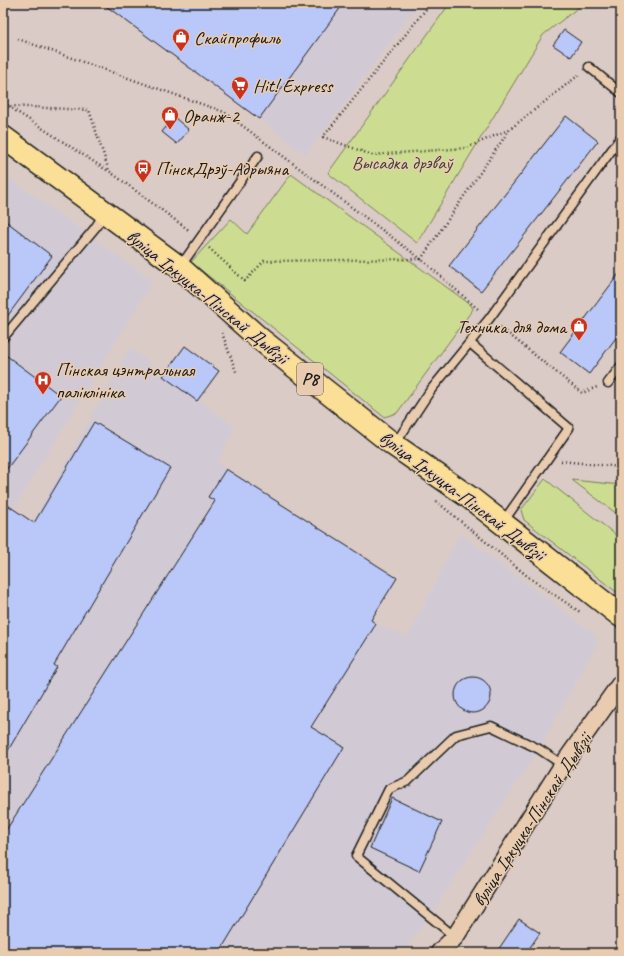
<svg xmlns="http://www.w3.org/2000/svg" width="624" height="956" font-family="Caveat,sans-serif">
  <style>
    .built { fill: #d1cad5 }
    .green { fill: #ccdd92; stroke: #747c57 }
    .building { fill: #b9c8f9; stroke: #1c1c1c }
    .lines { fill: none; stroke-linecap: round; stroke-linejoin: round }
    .lane-casing { stroke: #1c1c1c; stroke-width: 11 }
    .street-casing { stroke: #1c1c1c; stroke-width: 20 }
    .primary-casing { stroke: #1c1c1c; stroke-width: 25 }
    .path { stroke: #1c1c1c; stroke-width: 2.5; stroke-dasharray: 1 3; stroke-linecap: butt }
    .lane { stroke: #e9ccb0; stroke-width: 8 }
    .street { stroke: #e9ccb0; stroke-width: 17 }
    .primary { stroke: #fbdf96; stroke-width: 22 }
    .labels { text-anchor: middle; stroke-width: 3; stroke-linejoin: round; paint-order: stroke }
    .shield { fill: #e9ccb0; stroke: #5a5148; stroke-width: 1 }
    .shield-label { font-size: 18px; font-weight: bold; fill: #1c1c1c }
    .poi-label { font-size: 19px; fill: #1c1c1c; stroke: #e9ccb0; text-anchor: start }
    .park-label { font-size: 19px; fill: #3f4334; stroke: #e9ccb0 }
    .street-label { font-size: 19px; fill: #1c1c1c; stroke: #e9ccb0 }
  </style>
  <rect width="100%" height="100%" fill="#dbcbc6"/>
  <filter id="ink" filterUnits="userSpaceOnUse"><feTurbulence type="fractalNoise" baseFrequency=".025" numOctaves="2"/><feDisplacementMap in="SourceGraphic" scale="8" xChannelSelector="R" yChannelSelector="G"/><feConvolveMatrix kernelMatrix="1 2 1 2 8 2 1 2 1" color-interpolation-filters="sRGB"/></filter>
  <g filter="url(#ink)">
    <path class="built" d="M111,3H419L306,155Z
      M3,174L153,281L3,527Z
      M130,348L235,427L217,462L397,578L371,620L376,624L408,637L460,534L592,632L598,642L539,749L430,916L401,953H3V573Z"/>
    <path class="green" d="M450,3H584L543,35L417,243L328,173Z
      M291,174L471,305L473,309L397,413L384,417L191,262L231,219L247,234Z
      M545,479L621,539V594H619L524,520L521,510Z
      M572,480L621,485V517Z"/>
    <path class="building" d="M102,3H344L259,119Z
      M564,30L581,42L571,57L553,45Z
      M566,116L598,141L481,291L449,266Z
      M174,117L189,130L177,144L162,132Z
      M3,219L52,256L3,322Z
      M621,271V331L589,374L560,352Z
      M185,346L219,371L197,401L163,376Z
      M3,353L61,396L3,474Z
      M94,422L170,468L54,665L57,667L3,759V502L34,523Z
      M226,469L397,578L371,620L376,624L311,727L344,747L219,953H3V835L215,501L208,497Z
      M455 695a18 18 0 1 1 36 0a18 18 0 1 1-36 0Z
      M392,798L442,822L419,871L370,848Z
      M519,919L540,933L526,953H496Z"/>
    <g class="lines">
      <g class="lane-casing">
        <path id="lane" d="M589,67L621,93
          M180,267L258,156
          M3,338L95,228L104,214
          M470,343L569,428L503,522
          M608,383L621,366
          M395,444L430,391L489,319L621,137
          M455,937L356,856L389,789L408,781L456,735L491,726L539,749L563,765"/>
      </g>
      <g class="street-casing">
        <path id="street" d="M439,953L455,937L563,765L621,683"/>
      </g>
      <g class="primary-casing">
        <path id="primary" d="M3,137L179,267L260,339L394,445L469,497L621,616"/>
      </g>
      <path class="path" d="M431,3L323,137L372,155L466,148L508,130
        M18,39L224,112L421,259L510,129L580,74
        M3,81L8,106L89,110L109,171L190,231
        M3,101L8,106L108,171
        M209,248L245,281L264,261L421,259L479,310
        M500,327L582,393L597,387
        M222,333L237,374
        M561,461L621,467
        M436,501L531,579L580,612"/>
      <use href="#lane" class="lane"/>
      <use href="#street" class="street"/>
      <use href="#primary" class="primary"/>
    </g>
  </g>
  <defs>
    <g id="shop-pin" transform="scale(0.9)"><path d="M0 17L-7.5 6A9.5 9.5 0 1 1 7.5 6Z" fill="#c8321e" stroke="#e9ccb0"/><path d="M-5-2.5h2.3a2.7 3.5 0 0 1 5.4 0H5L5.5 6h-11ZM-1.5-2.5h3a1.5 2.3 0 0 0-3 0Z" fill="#fff"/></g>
    <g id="supermarket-pin" transform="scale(0.9)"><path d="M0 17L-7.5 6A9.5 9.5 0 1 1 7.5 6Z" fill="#c8321e" stroke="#e9ccb0"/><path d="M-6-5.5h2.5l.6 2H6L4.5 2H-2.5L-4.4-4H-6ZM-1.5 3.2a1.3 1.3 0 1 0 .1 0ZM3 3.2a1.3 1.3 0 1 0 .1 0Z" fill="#fff"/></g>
    <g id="bus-pin" transform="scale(0.9)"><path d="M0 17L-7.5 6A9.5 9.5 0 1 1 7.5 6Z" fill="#c8321e" stroke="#e9ccb0"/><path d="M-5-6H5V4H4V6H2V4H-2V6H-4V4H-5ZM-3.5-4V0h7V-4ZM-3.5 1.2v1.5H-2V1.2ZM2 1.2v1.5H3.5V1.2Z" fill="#fff"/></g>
    <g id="hospital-pin" transform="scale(0.9)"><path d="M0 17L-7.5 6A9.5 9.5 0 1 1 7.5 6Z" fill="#c8321e" stroke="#e9ccb0"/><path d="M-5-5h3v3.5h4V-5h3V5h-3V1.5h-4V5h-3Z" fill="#fff"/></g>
  </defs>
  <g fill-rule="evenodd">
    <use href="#shop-pin" x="181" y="37"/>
    <use href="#supermarket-pin" x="240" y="85"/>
    <use href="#shop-pin" x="170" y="115"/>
    <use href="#bus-pin" x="143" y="168"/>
    <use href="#shop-pin" x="579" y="326"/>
    <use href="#hospital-pin" x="43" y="380"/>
  </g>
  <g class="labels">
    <rect class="shield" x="297" y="363" width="26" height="32" rx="3"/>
    <g class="shield-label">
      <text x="310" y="385">Р8</text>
    </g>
    <g class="poi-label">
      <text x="194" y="44">Скайпрофиль</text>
      <text x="253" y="92">Hit! Express</text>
      <text x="183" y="122">Оранж-2</text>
      <text x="156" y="175">ПінскДрэў-Адрыяна</text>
      <text x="566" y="333" text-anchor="end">Техника для дома</text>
      <text x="56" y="376">Пінская цэнтральная<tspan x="56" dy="22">паліклініка</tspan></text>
    </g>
    <g class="park-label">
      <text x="402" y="169">Высадка дрэваў</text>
    </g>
    <g class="street-label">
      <text transform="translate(208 296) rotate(39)" y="7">вуліца Іркуцка-Пінскай Дывізіі</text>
      <text transform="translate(463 495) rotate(37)" y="7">вуліца Іркуцка-Пінскай Дывізіі</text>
      <text transform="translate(531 819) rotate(-57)" y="7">вуліца Іркуцка-Пінскай Дывізіі</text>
    </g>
  </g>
  <rect width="624" height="956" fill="none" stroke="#e9ccb0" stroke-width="16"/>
  <rect x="8" y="8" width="608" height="940" fill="none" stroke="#1c1c1c" stroke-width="1.5" filter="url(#ink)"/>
</svg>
